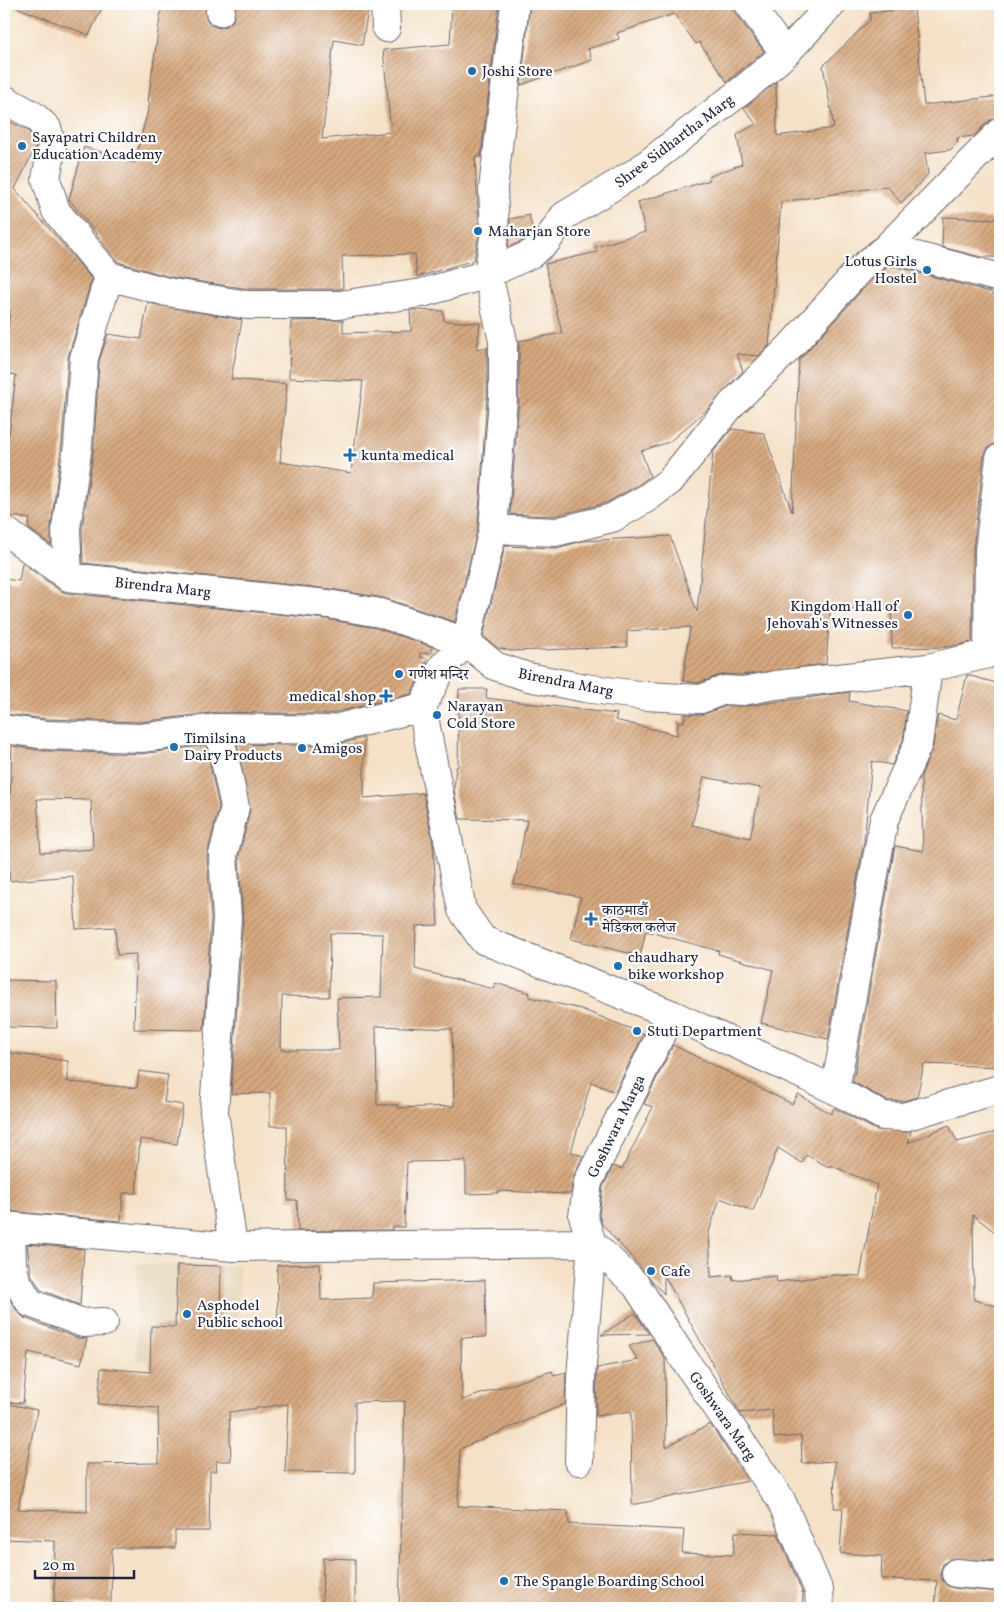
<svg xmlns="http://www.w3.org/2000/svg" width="1004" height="1612" font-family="Vollkorn,'Noto Serif Devanagari',serif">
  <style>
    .built { fill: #e5d5b7 }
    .building { fill: url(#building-hatch); fill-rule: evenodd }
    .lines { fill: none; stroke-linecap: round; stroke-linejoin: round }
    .minor-casing { stroke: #6c656c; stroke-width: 30 }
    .minor { stroke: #fff; stroke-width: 28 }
    .poi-dot { fill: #1f6fb2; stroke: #fff; stroke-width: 2 }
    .labels { text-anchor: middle; stroke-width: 4.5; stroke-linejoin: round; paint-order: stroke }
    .poi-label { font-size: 15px; fill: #22223b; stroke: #fff; text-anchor: start }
    .street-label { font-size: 15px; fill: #22223b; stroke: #fff }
  </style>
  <defs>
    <pattern id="building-hatch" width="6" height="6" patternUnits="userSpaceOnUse" patternTransform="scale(1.25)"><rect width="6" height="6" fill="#d7a97f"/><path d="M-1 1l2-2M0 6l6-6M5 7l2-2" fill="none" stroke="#ae8969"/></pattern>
  </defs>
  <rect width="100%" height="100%" fill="#fff"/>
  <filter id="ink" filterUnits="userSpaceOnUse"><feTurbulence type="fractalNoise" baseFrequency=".02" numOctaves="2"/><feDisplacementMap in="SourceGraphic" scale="10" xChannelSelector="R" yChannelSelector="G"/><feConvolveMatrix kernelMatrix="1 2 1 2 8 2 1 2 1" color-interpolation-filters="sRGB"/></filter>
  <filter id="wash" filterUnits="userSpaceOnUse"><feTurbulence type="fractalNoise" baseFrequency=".0096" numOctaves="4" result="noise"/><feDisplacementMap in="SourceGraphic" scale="20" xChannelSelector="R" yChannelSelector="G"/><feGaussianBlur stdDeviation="1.12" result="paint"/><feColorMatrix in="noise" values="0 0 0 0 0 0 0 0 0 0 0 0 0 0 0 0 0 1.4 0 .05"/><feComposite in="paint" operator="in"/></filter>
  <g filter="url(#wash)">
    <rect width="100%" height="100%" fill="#f4e1c7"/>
    <path class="built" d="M4,112L45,134L37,158L25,184L4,174Z
      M137,1264L239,1266L238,1363L136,1361Z"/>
    <g id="blocks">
      <path class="building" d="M14,4H104L89,35L13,6Z
        M162,4H205L206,18L211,25L219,28L226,26L233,21L236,4H369L362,45L334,40L322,139L391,132L383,50L450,44L452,4H499L481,157H475L479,231L474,260L417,277L415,254L342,256L343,289H249L170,277L118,262L69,199L84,147L134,163L150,103L148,101Z
        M530,4H728L764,51L727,82L699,42L696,44L674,14L617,33L619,39L588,49L592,60L521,85Z
        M914,8L924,105L1000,96V117L989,121L974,136L957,138L958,142L950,150L925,153L928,174L901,203L887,186L781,202L769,346L758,356L737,354L743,371L709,408L669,442L641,451L650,476L638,485L606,503L554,516L510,514L519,399V341L562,333L545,264L597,252L595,247L645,232L638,202L710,180L708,177L742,164L737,135L756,124L744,108L776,82L777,136L834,128L823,66L870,20V13Z
        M4,119L27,130L33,136L36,146L15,189L92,279L68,357L62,443L51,526V545L28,528L30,519L4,515V454L6,434L9,435L16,375L4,373L10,310L4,309Z
        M529,215L533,232L523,241L508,247L510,219Z
        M943,217L1000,219V257H981L942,247Z
        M890,265L990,292L1000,299L997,427H994L995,443L988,448L984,456L973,549L972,642L948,647L892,648L891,609L830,610L826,664L742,675L724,674L698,683L683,681L690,627L627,631V647L511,651L498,648L483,636L505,546L556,548L583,541L670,536L697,612L713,452L732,429L764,433L792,512L799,360L870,281Z
        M148,303L242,320L231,379L287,384L280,462L351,473L363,381L289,378L291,321L343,320V333L411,331L410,310H414L443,311L444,321L480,323L477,349L487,347V397L478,527L455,622L385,598L331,589L83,563L82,529L94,446L99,361L108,334L141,339Z
        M22,563L59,590L66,593L326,619L376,628L432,647L430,653H420V657L428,659L411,694L328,714L218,712L140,722L47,719L4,714V579L19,581Z
        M967,675L1000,684V1067L924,1064L917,1097L902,1101H887L853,1082L895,846L923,851L921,776L933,746L938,715L956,720Z
        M459,689H487L486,698L617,714L615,720L677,735L678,721L684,722L685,714L701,715L727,706H746L850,692L849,701L907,711L903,740L892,765L872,761L864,841L828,1039L761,1023L773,970L718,954L719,951L646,931L640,956L571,939L581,897L514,884L527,820L460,819L454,791L456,767H458ZM704,777L761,788L750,838L692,825Z
        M364,738V798L423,793L433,843L438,925L416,926L415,969L494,989L495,983L530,993L529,997L581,1009L644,1034L615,1092L591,1082L571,1152L583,1156L574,1175L570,1194L498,1191V1193L466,1194V1161L407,1162L404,1227H392V1230L298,1231L297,1200H288L287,1126H270V1093L231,1094L243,919L239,856L250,810L237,744L330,746ZM330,933L383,934L381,997L337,998L339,1050H281L282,996L329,997ZM376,1026L452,1029L454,1106L398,1108V1105H377Z
        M206,745L219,807L207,856L211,918L204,1030L134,1029L136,954L117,955L115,927L76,929L73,876L10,881L6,829H9L12,746L45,751L141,754ZM37,799L91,800L93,849L41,853Z
        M7,980L56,981L57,1028L4,1027Z
        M673,1045L792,1104L798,1094L831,1114L834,1108L876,1130L911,1131L908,1143L949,1125L957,1142L1000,1131V1236L973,1215L974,1300L1000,1307V1561L950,1559L943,1564L940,1572L942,1580L947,1586L954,1588L1000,1592V1608H935L937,1581L881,1579L882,1556L840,1553L843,1508H834L835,1461L802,1463L801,1436L774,1438L772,1410L740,1413L664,1275V1294L602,1224L599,1215L603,1187L613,1166L622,1169L653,1107L644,1104ZM778,1148L802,1163L806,1155L829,1167L830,1165L877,1185L860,1276L835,1275L777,1282L776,1276L733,1280L732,1275L711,1277L709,1232L720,1198L753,1211Z
        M4,1052L68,1061V1082L137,1088L139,1071L168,1075L164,1102L183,1105L177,1144L140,1139L136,1193H123L121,1221L4,1211Z
        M27,1244L84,1249L80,1305L41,1290L31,1274Z
        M320,1264L321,1300L372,1298L373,1283L485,1280L486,1337L461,1338L462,1400L552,1371L554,1376L566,1373L565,1404L460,1449L458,1506L568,1511L569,1524L684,1530L682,1553L733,1555L735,1532L778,1534L803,1594L802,1608H399L405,1401L355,1402V1473L285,1472L288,1404L229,1412L231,1461H216L217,1471H210L209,1531H175V1548H112L111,1604L54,1603L55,1541L4,1539V1403L37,1410L18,1509L87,1512V1464L159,1463L158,1408L98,1404L101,1368L150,1372L151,1326L175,1327L177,1265L221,1266L220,1327L278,1328L277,1265Z
        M4,1300L11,1301L17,1311L24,1318L77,1338H87L81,1364L28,1352L23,1403L4,1402Z
        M635,1313L649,1334L601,1335Z
        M652,1339L665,1358L666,1447L710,1424L748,1481L632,1505L631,1411L596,1416L597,1368L638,1360L629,1346Z
        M323,1558L355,1559V1608H322Z"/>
    </g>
  </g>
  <g filter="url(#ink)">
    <use href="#blocks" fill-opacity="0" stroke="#6c656c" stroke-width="1"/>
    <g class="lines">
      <g class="minor-casing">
        <path id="minor" d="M385,4L386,28
          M749,4L785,54
          M220,12L221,4
          M4,99L34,116L47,128L52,146L46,179L56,211L109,276L167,292L248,305H339L422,293L488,274L531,254L547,241L564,216L638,171L750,84L785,54L832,4
          M886,248L1000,278
          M493,529L556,532L612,518L647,498L670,481L732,404L789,348L859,270L886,248L1000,132
          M4,530L68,577L328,604L380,613L466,642L495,666L528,677L585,688L645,696L701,699L724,690L743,691L776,685L928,668L988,654L1000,642
          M68,577L66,528L78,445L84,358L109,276
          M988,654L989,551L1000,458
          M422,707L462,910L483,940L671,1014L835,1090L883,1116L904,1117L1000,1089
          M422,707L443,666L466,642L493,529L503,398V341L488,274L495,232L493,189L515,4
          M218,728L235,807L223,855L227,918L214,1112L233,1247
          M4,729L46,735L141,738L218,728L330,730L422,707
          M835,1090L884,820L918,744L928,668
          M4,1226L233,1247L592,1243
          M11,1227L12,1264L16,1280L30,1303L83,1323L104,1322
          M592,1243L636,1285L682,1356L781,1500L819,1591L820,1608
          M579,1461L581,1377L592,1243L583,1216L588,1182L671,1014
          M956,1573L1000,1577"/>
      </g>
      <use href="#minor" class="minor"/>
    </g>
  </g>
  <g class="poi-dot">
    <circle cx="472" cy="71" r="5"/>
    <circle cx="22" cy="146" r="5"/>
    <circle cx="478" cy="231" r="5"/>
    <circle cx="927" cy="270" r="5"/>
    <path d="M347.5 447.5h5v5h5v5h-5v5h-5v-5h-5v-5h5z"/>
    <circle cx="908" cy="615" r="5"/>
    <circle cx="399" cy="674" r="5"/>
    <path d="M383.5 688.5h5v5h5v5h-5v5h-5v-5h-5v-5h5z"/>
    <circle cx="437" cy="715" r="5"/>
    <circle cx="174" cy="747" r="5"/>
    <circle cx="302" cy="748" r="5"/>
    <path d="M588.5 911.5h5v5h5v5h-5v5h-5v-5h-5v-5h5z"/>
    <circle cx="618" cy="966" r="5"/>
    <circle cx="637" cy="1031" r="5"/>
    <circle cx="651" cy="1271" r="5"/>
    <circle cx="187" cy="1314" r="5"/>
    <circle cx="504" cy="1581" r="5"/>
  </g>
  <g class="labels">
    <g class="poi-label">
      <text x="482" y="76">Joshi Store</text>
      <text x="32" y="142">Sayapatri Children<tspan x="32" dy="17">Education Academy</tspan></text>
      <text x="488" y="236">Maharjan Store</text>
      <text x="917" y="266" text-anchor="end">Lotus Girls<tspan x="917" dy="17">Hostel</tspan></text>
      <text x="361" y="460">kunta medical</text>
      <text x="898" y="611" text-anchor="end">Kingdom Hall of<tspan x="898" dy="17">Jehovah's Witnesses</tspan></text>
      <text x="409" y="679">गणेश मन्दिर</text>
      <text x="376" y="701" text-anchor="end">medical shop</text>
      <text x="447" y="711">Narayan<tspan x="447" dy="17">Cold Store</tspan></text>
      <text x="184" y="743">Timilsina<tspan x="184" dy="17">Dairy Products</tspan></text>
      <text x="312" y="753">Amigos</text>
      <text x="602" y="915">काठमाडौं<tspan x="602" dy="17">मेडिकल कलेज</tspan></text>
      <text x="628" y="962">chaudhary<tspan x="628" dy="17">bike workshop</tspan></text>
      <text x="647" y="1036">Stuti Department</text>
      <text x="661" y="1276">Cafe</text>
      <text x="197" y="1310">Asphodel<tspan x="197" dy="17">Public school</tspan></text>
      <text x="514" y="1586">The Spangle Boarding School</text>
    </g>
    <g class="street-label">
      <text transform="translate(674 141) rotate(-37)" y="5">Shree Sidhartha Marg</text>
      <text transform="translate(163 587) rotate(6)" y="5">Birendra Marg</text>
      <text transform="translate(566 682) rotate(11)" y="5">Birendra Marg</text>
      <text transform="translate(616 1126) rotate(-64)" y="5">Goshwara Marga</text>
      <text transform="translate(723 1416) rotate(55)" y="5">Goshwara Marg</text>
    </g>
  </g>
  <rect width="1004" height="1612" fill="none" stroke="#fff" stroke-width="20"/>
  <path d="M35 1570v8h99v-8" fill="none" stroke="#22223b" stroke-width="2.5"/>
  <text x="42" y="1570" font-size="15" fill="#22223b" stroke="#ffffff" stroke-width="4" paint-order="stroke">20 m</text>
</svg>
